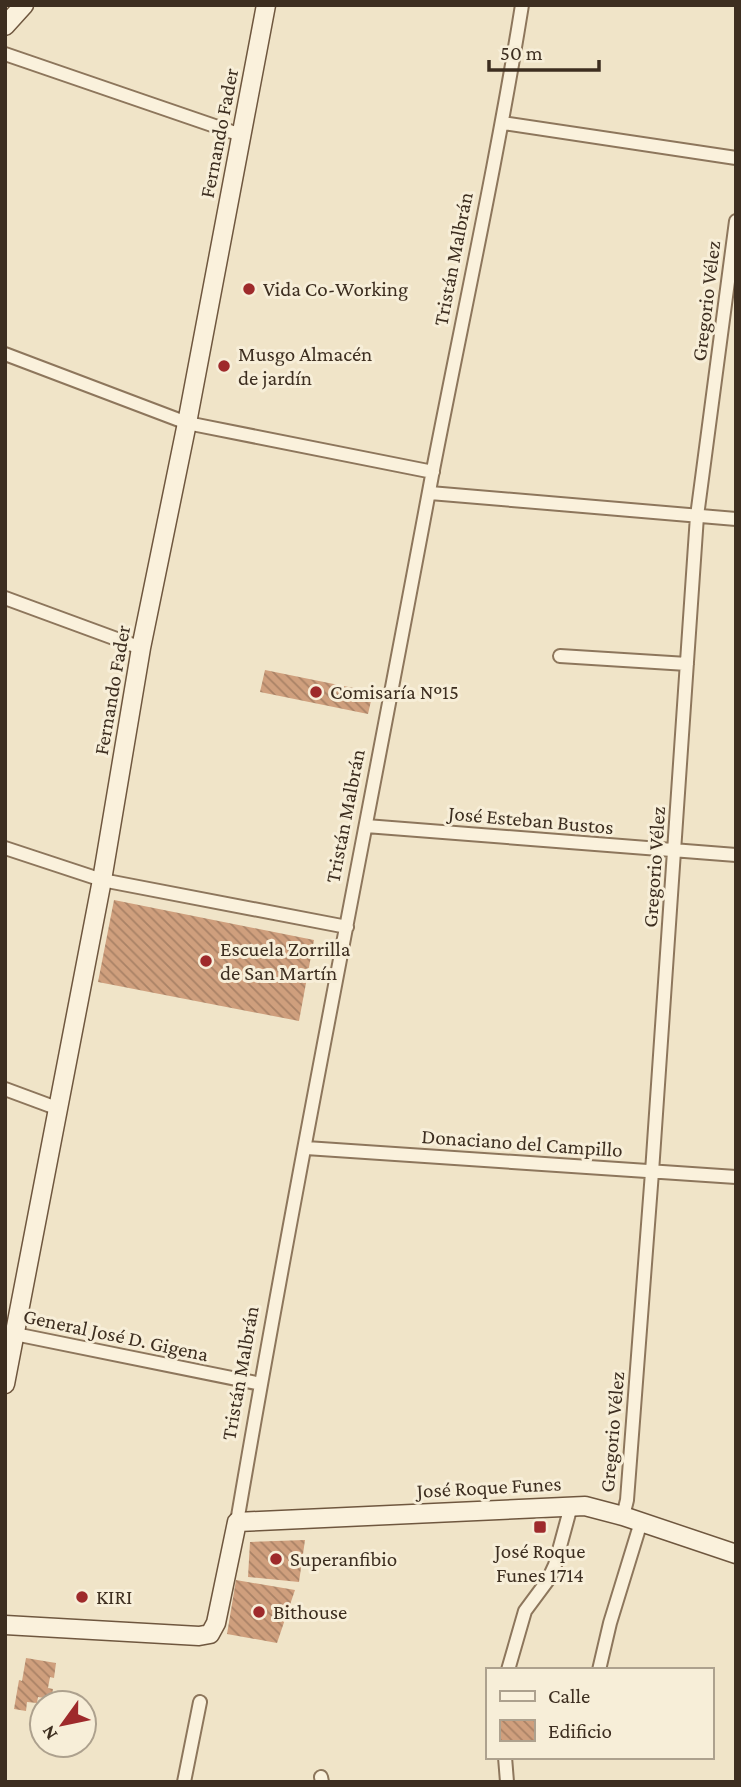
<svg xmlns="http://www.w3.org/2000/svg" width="741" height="1787" font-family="'Crimson Pro',serif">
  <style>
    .building { fill: url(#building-back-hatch) }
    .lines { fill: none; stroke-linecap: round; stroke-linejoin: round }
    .minor-casing { stroke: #8d765c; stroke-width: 16 }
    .secondary-casing { stroke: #6f573f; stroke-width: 21 }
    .minor { stroke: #faf1dc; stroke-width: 12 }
    .secondary { stroke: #faf1dc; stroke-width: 18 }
    .poi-dot { fill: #9e2a2b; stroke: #f7eed8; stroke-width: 2.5 }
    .labels { text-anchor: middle; stroke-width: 6; stroke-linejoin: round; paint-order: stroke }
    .street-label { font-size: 21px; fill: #3d2e20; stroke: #f7eed8 }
    .poi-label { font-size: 21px; fill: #3d2e20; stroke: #f7eed8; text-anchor: start }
  </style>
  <defs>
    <pattern id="building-back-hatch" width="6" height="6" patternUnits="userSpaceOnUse" patternTransform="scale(1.75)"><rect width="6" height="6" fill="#cf9f7d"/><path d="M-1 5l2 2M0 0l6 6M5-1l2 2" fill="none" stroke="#a98266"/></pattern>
  </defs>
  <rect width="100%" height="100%" fill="#f0e4c8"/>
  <path class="building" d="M265,670L373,692L368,714L260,692Z
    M114,900L314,940L299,1021L98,982Z
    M305,1540L299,1582L248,1577L250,1542Z
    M236,1580L295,1590L277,1643L227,1634Z
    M26,1658L56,1663L54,1678L50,1677L48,1688L53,1689L51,1699L38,1697L37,1703L27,1702L26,1711L14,1709L19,1680L22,1681Z"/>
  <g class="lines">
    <g class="minor-casing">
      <path id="minor" d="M5,54L241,135
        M503,123L736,158
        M5,354L187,423L433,472
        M430,493L736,519
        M5,598L141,648
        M560,656L687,664
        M366,826L736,855
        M5,848L102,880L347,927
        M5,1089L59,1109
        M306,1148L736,1177
        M5,1332L261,1384
        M623,1516L627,1500L652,1172L697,516L736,221
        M237,1522C297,1170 368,820 433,470C463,315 497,161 522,5
        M508,1670L525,1611L548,1580L555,1565L571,1506
        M599,1670L610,1623L641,1522
        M505,1757L507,1782
        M321,1777L322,1782
        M184,1782L200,1702"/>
    </g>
    <g class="secondary-casing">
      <path id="secondary" d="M5,26L24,5
        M5,1384L102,880L141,648L187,423L266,5
        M5,1625L199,1636L210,1634L216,1623L237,1522L585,1506L623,1516L736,1554"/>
    </g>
    <use href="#minor" class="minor"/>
    <use href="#secondary" class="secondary"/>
  </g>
  <g class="poi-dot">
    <circle cx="249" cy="289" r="7"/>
    <circle cx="224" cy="366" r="7"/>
    <circle cx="316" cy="692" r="7"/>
    <circle cx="206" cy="961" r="7"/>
    <rect x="533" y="1520" width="14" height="14" rx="3.5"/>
    <circle cx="276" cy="1559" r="7"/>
    <circle cx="82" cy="1597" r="7"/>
    <circle cx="259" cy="1612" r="7"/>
  </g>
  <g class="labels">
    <g class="street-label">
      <text transform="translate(219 133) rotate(-79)" y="7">Fernando Fader</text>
      <text transform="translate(453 259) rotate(-79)" y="7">Tristán Malbrán</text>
      <text transform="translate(706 301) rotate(-83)" y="7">Gregorio Vélez</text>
      <text transform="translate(112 690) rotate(-80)" y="7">Fernando Fader</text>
      <text transform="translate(345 816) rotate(-79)" y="7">Tristán Malbrán</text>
      <text transform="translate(531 820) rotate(5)" y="7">José Esteban Bustos</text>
      <text transform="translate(654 867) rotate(-86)" y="7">Gregorio Vélez</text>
      <text transform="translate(522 1143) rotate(4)" y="7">Donaciano del Campillo</text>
      <text transform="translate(116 1335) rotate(12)" y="7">General José D. Gigena</text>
      <text transform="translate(240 1373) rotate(-80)" y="7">Tristán Malbrán</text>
      <text transform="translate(612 1432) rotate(-85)" y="7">Gregorio Vélez</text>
      <text transform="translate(489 1487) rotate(-3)" y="7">José Roque Funes</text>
    </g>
    <g class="poi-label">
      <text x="263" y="296">Vida Co-Working</text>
      <text x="238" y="361">Musgo Almacén<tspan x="238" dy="24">de jardín</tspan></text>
      <text x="330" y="699">Comisaría Nº15</text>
      <text x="220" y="956">Escuela Zorrilla<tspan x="220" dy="24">de San Martín</tspan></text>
      <text x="540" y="1558" text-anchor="middle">José Roque<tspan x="540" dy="24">Funes 1714</tspan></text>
      <text x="290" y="1566">Superanfibio</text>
      <text x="96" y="1604">KIRI</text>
      <text x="273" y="1619">Bithouse</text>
    </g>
  </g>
  <rect width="741" height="1787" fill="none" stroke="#3d2e20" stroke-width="14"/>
  <rect x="486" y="1668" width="228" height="91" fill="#f7eed8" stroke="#ada18e" stroke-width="2"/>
  <rect x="500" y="1691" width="35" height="10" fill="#faf1dc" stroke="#ada18e" stroke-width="2"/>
  <text x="548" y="1703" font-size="21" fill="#3d2e20">Calle</text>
  <rect x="500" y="1720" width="35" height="21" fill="url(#building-back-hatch)" stroke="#ada18e" stroke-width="2"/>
  <text x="548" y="1738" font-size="21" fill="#3d2e20">Edificio</text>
  <g transform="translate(63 1724) rotate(237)"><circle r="33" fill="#f7eed8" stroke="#ada18e" stroke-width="2"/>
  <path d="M0-5L12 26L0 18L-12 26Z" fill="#9e2a2b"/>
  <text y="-10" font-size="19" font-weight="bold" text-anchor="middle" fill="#3d2e20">N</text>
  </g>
  <path d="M489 60v10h110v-10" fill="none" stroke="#3d2e20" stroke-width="3.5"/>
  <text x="500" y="60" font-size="21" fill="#3d2e20" stroke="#f7eed8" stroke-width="5" paint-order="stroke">50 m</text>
</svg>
